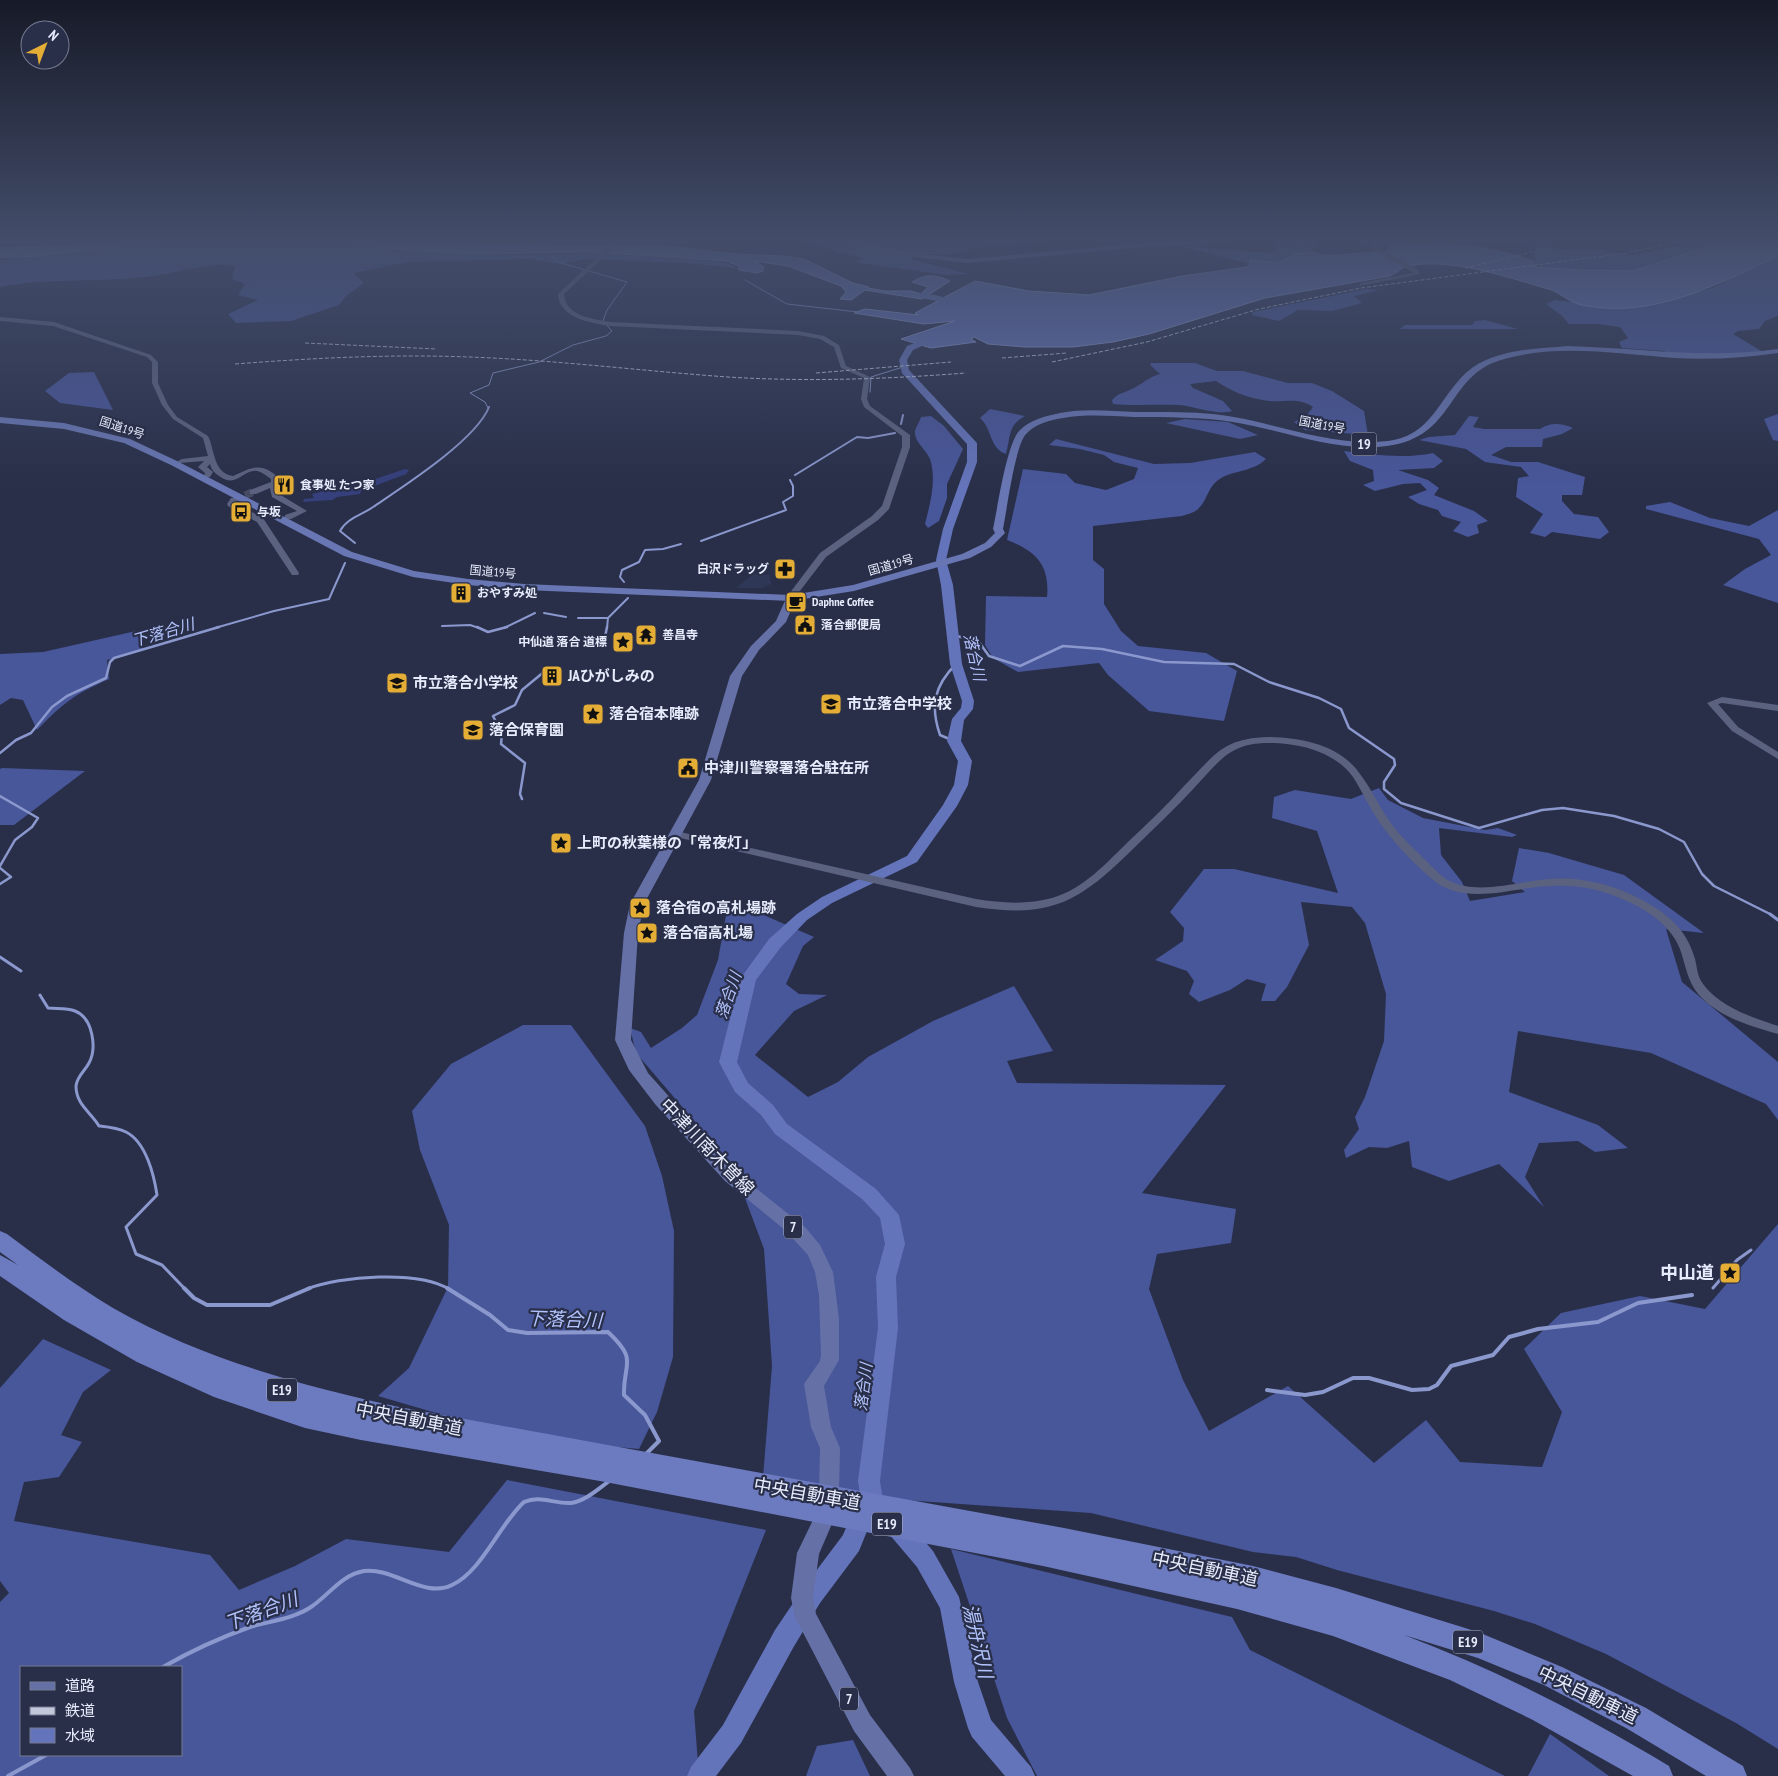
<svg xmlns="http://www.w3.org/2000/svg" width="1778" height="1776" font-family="'PT Sans Narrow','Noto Sans JP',sans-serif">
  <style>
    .built { fill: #2f3757 }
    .green { fill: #35407c }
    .forest { fill: #48569a; fill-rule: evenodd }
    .water { fill: #6474ba; stroke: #8b98ce }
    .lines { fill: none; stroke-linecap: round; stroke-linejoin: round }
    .stream-far4 { stroke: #8b98ce; stroke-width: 1 }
    .stream-far3 { stroke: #8b98ce; stroke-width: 2 }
    .stream-far2 { stroke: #8b98ce; stroke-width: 2.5 }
    .stream-far1 { stroke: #8b98ce; stroke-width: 3 }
    .stream { stroke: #8b98ce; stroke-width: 4 }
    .river { fill: #6474ba; fill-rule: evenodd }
    .tertiary-tunnel { stroke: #464b64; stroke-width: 8; stroke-dasharray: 8 4; stroke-linecap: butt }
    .tertiary { fill: #5b627f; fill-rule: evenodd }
    .primary { fill: #6571a6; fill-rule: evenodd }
    .trunk { fill: #6876b3; fill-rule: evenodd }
    .motorway { fill: #6c7bc0; fill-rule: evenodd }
    .rail { stroke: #c2c7da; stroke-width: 1; stroke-dasharray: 4 2; stroke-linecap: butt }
    .labels { text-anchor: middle; stroke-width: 4.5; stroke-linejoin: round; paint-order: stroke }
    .far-street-label { font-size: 12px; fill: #e7ecfd; stroke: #292f49 }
    .far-poi-label { font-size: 12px; font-weight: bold; fill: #e7ecfd; stroke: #292f49; text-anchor: start }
    .shield { fill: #292f49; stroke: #aeb3c7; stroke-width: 1 }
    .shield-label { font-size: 14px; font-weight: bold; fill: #e7ecfd }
    .poi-label { font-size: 15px; font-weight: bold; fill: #e7ecfd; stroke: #292f49; text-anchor: start }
    .water-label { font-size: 16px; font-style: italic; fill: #b2c2fc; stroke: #292f49 }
    .near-street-label { font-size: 18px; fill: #e7ecfd; stroke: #292f49 }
    .near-poi-label { font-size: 18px; font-weight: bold; fill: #e7ecfd; stroke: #292f49; text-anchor: end }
    .near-water-label { font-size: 19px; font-style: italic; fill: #b2c2fc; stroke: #292f49 }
  </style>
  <rect width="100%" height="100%" fill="#292f49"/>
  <path class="built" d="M753,574L770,575L771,584L763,588H736Z"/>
  <path class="green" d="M405,469L409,470L406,474L361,491L360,494L337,497L332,500L303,502L304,499L314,498L312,494L339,487V485L366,482Z"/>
  <path class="forest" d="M0,238H88C72,250 20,246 0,245Z
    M198,238H321L390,250L503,255L597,253L722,262L735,266L736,268L689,263L585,259L562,264L531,259L407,262L353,273L364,283L346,296L339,305L291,321L236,323L228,314L258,300L238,295L245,284L232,279L235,266C207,261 180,273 152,276C102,283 50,277 0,287V260Z
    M396,238H615L662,241L659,244L494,239L436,243Z
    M775,238H1087L980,246L952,254H915L910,259L968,274L947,275L854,262L864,258L836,252L828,247L803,241Z
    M1281,238H1311L1317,246L1308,253L1295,254L1279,263L1251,260L1250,264L1179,246L1273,253L1276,249L1273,242Z
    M1350,238H1464C1449,240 1434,240 1420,241C1392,244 1378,252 1350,238Z
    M1504,238H1530L1531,242L1557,249L1602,250L1633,255L1680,245L1671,238H1714L1709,239L1710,244L1702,249L1632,271L1579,270L1533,267L1535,257L1533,255L1538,246Z
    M1778,256V316L1765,321L1759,329L1738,331L1733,334L1763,352L1736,355L1668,354L1665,351L1622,348L1619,342L1628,338L1620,327L1599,324H1569L1561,315L1546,304L1555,300L1623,308L1645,306L1712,288Z
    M1366,289L1379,290L1354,296L1362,303L1332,311L1298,310L1279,321L1252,315L1253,312Z
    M1485,320L1518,329H1400L1405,325H1472L1475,321Z
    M1151,363H1195L1217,371H1243L1288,383H1312L1332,391L1364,411L1368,435L1305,430L1294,422L1307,415L1313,407C1297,396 1281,404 1263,400C1245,397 1231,391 1216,381L1190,384L1193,388L1223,401L1232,411C1216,416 1195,406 1179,405C1156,404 1136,406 1113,404L1112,400C1119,392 1125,393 1134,388C1143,383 1149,377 1160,374L1150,365Z
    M94,372L113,410L60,403L45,391L69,373Z
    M990,409L1025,416C1007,426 1011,437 1006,454C989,448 992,428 980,418Z
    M1778,414V441L1773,440L1764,419Z
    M931,416L944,426L963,449L947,484V498L939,521L928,528L925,524C930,504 936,483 931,462C928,450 914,443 915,431C916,426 920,422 921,417Z
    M1469,416L1479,417L1473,427L1484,429H1540C1550,422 1561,423 1573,428L1562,434L1543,439L1542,447H1506L1491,455L1511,462H1538L1585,477L1582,495H1562V501L1574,514L1598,517L1609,532L1600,539L1552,532L1545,537L1530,533L1543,514L1516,497L1518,478L1529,476L1521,467L1485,462L1466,449L1419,440L1429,437L1455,435Z
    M1185,419L1228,422L1258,435L1240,439L1166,423Z
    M1056,439L1154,464L1190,463L1255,452L1266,459C1254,471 1237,470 1223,477C1206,486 1209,500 1197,510C1193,513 1187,514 1182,516L1093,526V560L1104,569V604L1121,631L1138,646L1206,653L1237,671L1224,721L1149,711L1108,675L1099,663L1018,672L993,658L985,645L986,596L1047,597C1050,565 1036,551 1007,540L1023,469L1066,474L1075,483L1106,490L1134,479L1138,468L1114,462L1104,455L1080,449L1049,445Z
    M1344,451C1373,455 1405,459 1433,453L1443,461L1434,468L1398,470L1428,480L1439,488L1434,495L1474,511L1488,521L1477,525L1479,533L1468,537L1453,531L1461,522L1442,516L1438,510L1419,504L1408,497L1427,490L1420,483L1403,484L1375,491L1363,485L1374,481L1373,470L1350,461Z
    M1670,502L1710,518L1749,526L1778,510V603L1723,585L1745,569L1771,555L1759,539L1646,509V506Z
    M136,631L144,650L107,660L109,679C75,694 63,703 37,730L23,700L11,698L0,705V654L43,652Z
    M0,769L2,768L85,771L14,825H0Z
    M1379,788L1388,800L1423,818L1485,830L1498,828L1517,835L1512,837L1439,828L1441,855L1462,882L1470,901L1525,892L1512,881L1519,848L1549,853L1624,875L1704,933L1666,929L1682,982L1778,1062V1120L1766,1104L1651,1053L1518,1031L1509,1092L1598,1125L1628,1148L1595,1152L1578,1141L1539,1143L1525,1177L1544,1207L1499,1164L1449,1181L1412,1167L1409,1141L1387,1148L1369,1147L1346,1158L1344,1150L1359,1129L1355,1117L1365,1097L1384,1041L1386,994L1365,923L1352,907L1301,902L1309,945L1287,987L1275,1001H1261L1266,984L1247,979L1230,990L1199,1002L1189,994L1194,981L1187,971L1155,960L1183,941L1184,928L1170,912L1204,869H1234L1338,893L1317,831L1272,818L1274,797L1295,790L1351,799Z
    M752,910L814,937L803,946L786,984L799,994L827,995L794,1011L755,1055L808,1097L838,1082L868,1057L933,1021L1014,986L1053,1051L1007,1061L1017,1083L1226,1085L1142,1193L1236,1209L1231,1243L1157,1254L1149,1289L1183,1380L1209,1431L1288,1386L1374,1463L1426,1420L1460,1462L1542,1467L1562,1412L1524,1349L1561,1313L1640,1296L1705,1309L1778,1224V1749L1736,1723L1606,1654L1535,1624L1494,1611L1337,1570L1296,1557L1253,1552L1091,1513L804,1493L763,1477L772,1366L764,1249L733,1166L636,1053L630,1028L641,1032L651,1048L682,1028L697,1015L718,960L726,915Z
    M523,1025H571L645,1126L662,1176L674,1231L673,1357L657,1412L639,1449L564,1442L484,1427L378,1396L409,1368L448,1287L449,1225L420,1150L412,1111L451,1064Z
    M43,1339L111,1370L83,1392L61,1435L82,1442L59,1477L24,1482L14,1521L210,1555L239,1590L295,1566L346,1539L449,1552L507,1480L766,1530L694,1711L699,1776H0V1602L9,1593L0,1581V1388ZM21,1667H181V1755H21Z
    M951,1549L1232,1617L1250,1650L1505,1776H1037L1007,1718Z
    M1550,1734L1609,1776H1528Z
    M853,1740L870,1776H806L817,1746Z"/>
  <path class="water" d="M106,238H189L36,256L0,258V247C22,248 54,248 75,245C86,243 95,239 106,238Z
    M330,238H392L435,244L669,246L734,254L786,256L804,259L853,283L869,287L868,288L886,291H911L921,294L928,287L912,282C925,274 935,274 950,281L922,299L865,290L851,300L840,299L846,292L841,286L788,266L754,261L764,267L763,271L757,273L739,270V266L726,261L592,252L479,254L389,249Z
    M1714,238H1778V256C1717,285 1648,321 1578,304C1568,301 1560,293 1552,290C1513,279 1443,254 1403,268C1399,270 1395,274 1390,276L1265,298L1149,334L1113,342L1073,347H1025L988,344L974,337L971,339L976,342L931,348L901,339L955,321L924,324L854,313L865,309L919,315L915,313L975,281L1029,291L1089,295L1182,276L1247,267L1250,264V260L1279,263L1295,254L1313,252L1322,255H1338L1388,251V247C1435,239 1489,245 1533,261V267L1579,270L1632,271L1702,249L1710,244L1709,239Z"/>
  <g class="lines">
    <path class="stream-far4" d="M1297,238L1294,241L1314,253
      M745,280L787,304L858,312
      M870,392L871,377L903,367
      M488,408L485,402L470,393L489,385L493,373L539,362L573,345L606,336L612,331L603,321L607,310L627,282L558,262L545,250"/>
    <path class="stream-far3" d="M901,424L903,415
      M795,475L857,437L868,438L895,433
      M701,541L786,510L783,502L793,496V486L790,480
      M355,543L340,531C347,518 362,515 373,507C404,486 476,440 489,407
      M624,582L620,577L622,570L639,562L645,550L663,549L681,544
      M544,613L566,617
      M578,618H608
      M442,626L470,625L479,628
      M215,628L274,611L329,599L345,563
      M504,628L535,613
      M607,628L608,618L628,598"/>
    <path class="stream-far2" d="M477,627L488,632L507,627
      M953,635L979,642L989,656L1020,666L1063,646L1102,649L1164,662L1234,664L1269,682L1319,698L1341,709L1349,728L1394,759L1395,765L1384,782V789L1401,803L1479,828L1542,810L1563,808L1614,816L1659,829L1684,842L1702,874L1714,886L1772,915
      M605,637L607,627
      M954,741L940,735C930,706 934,686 956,664
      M0,753L16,740L31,733L52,707L67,696L106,678L110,662L114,658L219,627
      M0,796L38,818L32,827L15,840L0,866
      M522,799L520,794L525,763L501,744L502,734L493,716L515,705L522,690L545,671
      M0,868L11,877L0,884"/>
    <path class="stream-far1" d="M1770,914L1778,920
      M0,957L21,971
      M40,995L48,1008C57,1009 67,1008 75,1011C93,1018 97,1048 89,1063C85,1071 77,1076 76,1086C76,1105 91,1112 99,1126C108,1127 118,1128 126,1132C146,1142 154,1175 157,1195L126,1227L136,1254L162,1265L185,1289
      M1713,1288L1737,1260L1751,1250
      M307,1289C340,1276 418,1270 449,1289"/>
    <path class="stream" d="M184,1288L194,1298L207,1305H270L310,1288
      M447,1288L490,1315L508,1330L527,1333L608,1332C639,1361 623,1362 624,1395L645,1415L659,1441L647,1453
      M1267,1390L1305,1395L1323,1392L1353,1378H1369L1412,1390L1429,1389L1437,1385L1451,1366L1493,1355L1509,1337L1538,1329L1598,1322L1638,1303L1692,1295
      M163,1667C191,1651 219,1638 250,1627C270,1621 293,1619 311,1607C329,1595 341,1575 364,1571C393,1567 424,1599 452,1585C482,1571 499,1525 524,1502C540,1495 554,1504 571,1503C585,1501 597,1490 608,1482
      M8,1776L46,1755"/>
    <path class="river" d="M904,292L935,295L967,303L963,305L907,296H904Z
      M933,336L940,338L913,350L907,360L909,370L977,443V462L953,529L946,560L953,585L962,664L974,701L973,709L964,720L961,741L972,761L968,785L957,806L917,862L832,903L807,920L781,947L756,980L737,1062L748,1083L773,1105L787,1124L876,1189L899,1215L905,1244L896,1277L898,1328L880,1481L882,1494L859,1551L820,1603L793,1648L741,1743L716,1776H687L691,1767L723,1725L775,1630L804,1587L843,1535L860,1494L858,1481L878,1328L876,1277L885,1244L880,1218L862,1199L775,1134L761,1115L735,1092L719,1062L740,979L769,939L797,914L822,897L907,856L943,805L954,785L958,761L947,741L952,719L961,708L962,701L950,664L941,585L936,560L943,529L967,462V444L902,373L899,360L907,346Z
      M897,1515L905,1518L933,1551L959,1597L978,1682L991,1720L1031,1767L1035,1776H1005L972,1737L968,1728L954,1682L940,1608L917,1567L889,1534L886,1526L889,1518Z"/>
    <path class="tertiary-tunnel" d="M234,500L253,492"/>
    <path class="tertiary" d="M618,238H624L564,294C565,316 593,319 610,322L798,331L824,336L839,345L846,366L870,377L867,399L870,406L910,435V447L889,509L878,520L826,557L796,596L793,597L789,594L820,553L872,516L882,506L902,447V436L864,407L861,399L864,378L841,368L834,347L820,339L798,335L610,326C591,323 559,318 558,294Z
      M1426,238H1526L1510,242L1440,240L1379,246L1378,248L1417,269L1420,274L1359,286L1361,283L1414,273L1374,250L1373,245Z
      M0,317L54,322L151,355L158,362V383L168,405L177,417L208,436C215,450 213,473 233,476C252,468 260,461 279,478L277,484L279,494L307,511L291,519H285V515L297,511L272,497L270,488L256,494H250V490L271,482V479C267,476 262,472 257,471C243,469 237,489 219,476C214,473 211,469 210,464L207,467L213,472L210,477H204L205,473L198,467L204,461L179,463L178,461L182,459L208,456L203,438L173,419L162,405L152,383V362L147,357L53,326L0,321Z
      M231,498H237L238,500L235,503L263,518L299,573L298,575H292L257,522L228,506L227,504Z
      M1722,697L1778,705V711L1722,703L1718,704L1738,727L1778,752V759L1732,731L1707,703Z
      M1269,737C1303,738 1340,745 1360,774C1370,787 1377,802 1386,816C1396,832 1410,845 1423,858C1431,865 1437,873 1446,879C1476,897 1517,881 1550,879C1585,876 1621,887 1651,905C1673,918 1688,934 1695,959C1697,966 1697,974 1701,981C1717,1006 1751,1017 1778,1026V1034C1750,1026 1719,1017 1699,995C1687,981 1686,966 1680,949C1669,921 1639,905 1612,895C1593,888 1573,885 1553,886C1515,886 1465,908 1432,879C1412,862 1393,842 1378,820C1369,807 1362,791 1353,777C1334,751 1299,743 1268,743C1229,743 1219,762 1195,787C1176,808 1155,827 1135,847C1081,900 1054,919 976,907L676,837L671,834L676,831L976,899C1001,903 1027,905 1052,898C1084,889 1107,862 1130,840C1149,822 1167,805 1184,786C1215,755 1222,738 1269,737Z"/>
    <path class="primary" d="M0,238H64L61,240L0,241Z
      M830,238H842L906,252L967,259L1155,242L1274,238L1155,246L967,263L906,256Z
      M793,591L798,594L786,622L759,650L742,676L711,780L644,904L638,933L631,1040L648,1073L723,1157L752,1185L806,1228L820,1245L833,1272L839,1319V1360L824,1386L831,1427L840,1448L839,1491L834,1519L819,1554L813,1598L816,1614L870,1715L910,1768L914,1776H887L854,1731L795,1617L791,1598L797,1553L814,1518L819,1491L820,1448L811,1427L804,1384L820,1361L821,1355L819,1295L815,1272L808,1255L785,1230L725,1181L655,1104L629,1070L615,1040L624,933L630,904L699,780L730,676L751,646L776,621L788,594Z"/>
    <path class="trunk" d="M1567,346C1638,348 1707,359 1778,349V353C1743,358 1710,360 1675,358C1618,354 1557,343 1501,360C1446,376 1456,437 1387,446C1336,453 1283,430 1233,422C1200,417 1167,417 1134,417C1111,416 1086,414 1063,418C1050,420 1035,424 1026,434C1015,446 1007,509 1003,529L1005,533L991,547L970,558L854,591L791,601L524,590L468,585L413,577L344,556L171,465L124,443L64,429L0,423V417L64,423L130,439L177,461L352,552L414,571L468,579L524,584L791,595L853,585L962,554L985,543L995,533L993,529C998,506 1006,447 1019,431C1029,420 1046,416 1060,413C1085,408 1111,411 1136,412C1168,412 1201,411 1234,417C1285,426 1341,449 1394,440C1435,432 1442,390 1472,368C1499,349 1536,349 1567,346Z"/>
    <path class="motorway" d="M0,1231L7,1234C42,1260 76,1286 113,1308C202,1359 300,1385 399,1407L1064,1528L1253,1566L1336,1588L1478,1632L1562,1667L1646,1708L1743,1766L1747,1776H1706L1626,1728L1544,1685L1478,1658L1404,1635C1497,1670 1584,1715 1669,1766L1673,1776H1633L1531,1719L1450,1680L1333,1636L1237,1609L1043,1566L600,1481L361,1440L305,1428L214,1397L137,1362L64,1320L0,1276V1255L18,1265L0,1252Z"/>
    <path class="rail" d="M1465,268L1536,251
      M305,343L437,349
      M1002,358L1067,353
      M1052,362L1147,342L1259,309L1361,288L1627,253L1696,238
      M235,364C313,358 391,354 469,357C556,360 642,371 728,377C808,382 887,379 966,373
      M816,373L951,362"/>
  </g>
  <linearGradient id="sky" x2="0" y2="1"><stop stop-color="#171a28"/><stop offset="0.49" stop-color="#434d6a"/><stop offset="1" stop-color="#434d6a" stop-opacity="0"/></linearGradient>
  <rect width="1778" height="487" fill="url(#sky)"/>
  <defs>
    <g id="restaurant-square" transform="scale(1.125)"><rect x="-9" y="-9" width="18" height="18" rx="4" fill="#e4ad35" stroke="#292f49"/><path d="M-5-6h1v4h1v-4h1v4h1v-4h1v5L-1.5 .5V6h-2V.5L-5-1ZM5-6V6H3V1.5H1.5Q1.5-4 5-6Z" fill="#111"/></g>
    <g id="bus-square" transform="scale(1.125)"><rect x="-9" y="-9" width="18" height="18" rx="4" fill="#e4ad35" stroke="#292f49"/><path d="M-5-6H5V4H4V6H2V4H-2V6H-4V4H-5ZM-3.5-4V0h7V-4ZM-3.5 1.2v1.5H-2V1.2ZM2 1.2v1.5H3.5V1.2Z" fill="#111"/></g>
    <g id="pharmacy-square" transform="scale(1.125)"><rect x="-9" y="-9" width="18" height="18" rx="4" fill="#e4ad35" stroke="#292f49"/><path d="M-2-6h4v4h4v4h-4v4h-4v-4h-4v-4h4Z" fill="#111"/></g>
    <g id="building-square" transform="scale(1.125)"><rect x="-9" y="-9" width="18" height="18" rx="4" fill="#e4ad35" stroke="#292f49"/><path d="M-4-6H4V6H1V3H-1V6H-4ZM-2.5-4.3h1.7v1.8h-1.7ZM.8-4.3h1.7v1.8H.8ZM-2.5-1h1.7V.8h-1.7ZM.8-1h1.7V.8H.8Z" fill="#111"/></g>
    <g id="cafe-square" transform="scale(1.125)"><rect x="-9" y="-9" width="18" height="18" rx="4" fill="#e4ad35" stroke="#292f49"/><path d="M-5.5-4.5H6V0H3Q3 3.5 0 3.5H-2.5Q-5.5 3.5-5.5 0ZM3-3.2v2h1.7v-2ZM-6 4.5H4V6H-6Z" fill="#111"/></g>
    <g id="civic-square" transform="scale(1.125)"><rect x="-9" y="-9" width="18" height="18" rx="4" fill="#e4ad35" stroke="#292f49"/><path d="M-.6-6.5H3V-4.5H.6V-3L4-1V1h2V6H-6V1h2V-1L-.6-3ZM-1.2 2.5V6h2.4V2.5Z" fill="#111"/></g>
    <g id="temple-square" transform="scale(1.125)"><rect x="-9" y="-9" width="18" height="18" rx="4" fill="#e4ad35" stroke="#292f49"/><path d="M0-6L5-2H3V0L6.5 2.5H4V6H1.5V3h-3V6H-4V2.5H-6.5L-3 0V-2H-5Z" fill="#111"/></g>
    <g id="sight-square" transform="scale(1.125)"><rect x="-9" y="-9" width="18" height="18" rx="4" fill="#e4ad35" stroke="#292f49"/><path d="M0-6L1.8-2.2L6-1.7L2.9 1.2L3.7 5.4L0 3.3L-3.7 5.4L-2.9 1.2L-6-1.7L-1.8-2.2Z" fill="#111"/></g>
    <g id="school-square" transform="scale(1.125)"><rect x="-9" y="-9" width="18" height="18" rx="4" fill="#e4ad35" stroke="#292f49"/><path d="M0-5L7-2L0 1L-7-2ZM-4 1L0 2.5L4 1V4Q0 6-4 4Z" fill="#111"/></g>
  </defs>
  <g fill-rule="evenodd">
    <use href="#restaurant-square" x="284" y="485"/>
    <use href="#bus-square" x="241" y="512"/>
    <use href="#pharmacy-square" x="785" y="569"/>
    <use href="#building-square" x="461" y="593"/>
    <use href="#cafe-square" x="796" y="602"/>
    <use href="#civic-square" x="805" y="625"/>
    <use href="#temple-square" x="646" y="635"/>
    <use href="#sight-square" x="623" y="642"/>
    <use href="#building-square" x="552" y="676"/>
    <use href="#school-square" x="397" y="683"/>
    <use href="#school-square" x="831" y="704"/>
    <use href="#sight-square" x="593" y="714"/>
    <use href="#school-square" x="473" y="730"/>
    <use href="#civic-square" x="688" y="768"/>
    <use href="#sight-square" x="561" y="843"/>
    <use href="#sight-square" x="640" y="908"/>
    <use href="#sight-square" x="647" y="933"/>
    <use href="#sight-square" x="1730" y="1273"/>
  </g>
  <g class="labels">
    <g class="far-street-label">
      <text transform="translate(1322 425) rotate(11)" y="4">国道19号</text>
      <text transform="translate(122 428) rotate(18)" y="4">国道19号</text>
      <text transform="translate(891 565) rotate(-16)" y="4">国道19号</text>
      <text transform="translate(493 572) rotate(5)" y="4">国道19号</text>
    </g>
    <g class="far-poi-label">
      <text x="300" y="489">食事処 たつ家</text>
      <text x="257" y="516">与坂</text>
      <text x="769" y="573" text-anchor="end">白沢ドラッグ</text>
      <text x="477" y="597">おやすみ処</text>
      <text x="812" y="606">Daphne Coffee</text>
      <text x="821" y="629">落合郵便局</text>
      <text x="662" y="639">善昌寺</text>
      <text x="607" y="646" text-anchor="end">中仙道 落合 道標</text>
    </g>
    <g class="shield">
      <rect x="1351.5" y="432.5" width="25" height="23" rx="4"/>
      <rect x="784" y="1215.5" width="18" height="23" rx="4"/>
      <rect x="267" y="1378.5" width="30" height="23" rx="4"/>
      <rect x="872" y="1512.5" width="30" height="23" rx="4"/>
      <rect x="1453" y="1630.5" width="30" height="23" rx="4"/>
      <rect x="840" y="1687.5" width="18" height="23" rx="4"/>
    </g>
    <g class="shield-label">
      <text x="1364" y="449">19</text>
      <text x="793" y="1232">7</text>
      <text x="282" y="1395">E19</text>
      <text x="887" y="1529">E19</text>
      <text x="1468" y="1647">E19</text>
      <text x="849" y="1704">7</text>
    </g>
    <g class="poi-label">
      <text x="568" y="681">JAひがしみの</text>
      <text x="413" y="688">市立落合小学校</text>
      <text x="847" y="709">市立落合中学校</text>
      <text x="609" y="719">落合宿本陣跡</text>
      <text x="489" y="735">落合保育園</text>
      <text x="704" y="773">中津川警察署落合駐在所</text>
      <text x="577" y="848">上町の秋葉様の「常夜灯」</text>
      <text x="656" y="913">落合宿の高札場跡</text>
      <text x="663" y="938">落合宿高札場</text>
    </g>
    <g class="water-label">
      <text transform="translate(163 632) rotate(-16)" y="6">下落合川</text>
      <text transform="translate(975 657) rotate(77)" y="6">落合川</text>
      <text transform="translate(728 995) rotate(-71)" y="6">落合川</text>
      <text transform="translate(863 1387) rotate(-83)" y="6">落合川</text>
    </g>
    <g class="near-street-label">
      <text transform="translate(707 1147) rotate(46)" y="6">中津川南木曽線</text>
      <text transform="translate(409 1419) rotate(11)" y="6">中央自動車道</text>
      <text transform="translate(807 1494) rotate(10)" y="6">中央自動車道</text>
      <text transform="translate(1205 1569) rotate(12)" y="6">中央自動車道</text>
      <text transform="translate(1588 1695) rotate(26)" y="6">中央自動車道</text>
    </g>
    <g class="near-poi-label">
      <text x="1714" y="1279">中山道</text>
    </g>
    <g class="near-water-label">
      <text transform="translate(564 1319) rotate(2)" y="7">下落合川</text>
      <text transform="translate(261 1611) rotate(-20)" y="7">下落合川</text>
      <text transform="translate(978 1641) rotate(77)" y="7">湯舟沢川</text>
    </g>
  </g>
  <rect x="20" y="1666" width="162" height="90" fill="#292f49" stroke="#757b91"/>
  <rect x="30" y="1682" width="25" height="8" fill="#6571a6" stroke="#757b91"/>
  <text x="65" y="1691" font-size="15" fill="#e7ecfd">道路</text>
  <rect x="30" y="1707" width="25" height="8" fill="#c2c7da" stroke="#757b91"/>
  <text x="65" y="1716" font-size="15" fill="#e7ecfd">鉄道</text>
  <rect x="30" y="1728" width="25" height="15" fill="#6474ba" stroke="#757b91"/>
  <text x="65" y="1741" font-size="15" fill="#e7ecfd">水域</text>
  <g transform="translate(45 45) rotate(42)"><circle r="24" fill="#292f49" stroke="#757b91"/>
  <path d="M0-4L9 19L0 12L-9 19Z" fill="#e4ad35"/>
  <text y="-8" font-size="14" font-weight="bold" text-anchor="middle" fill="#e7ecfd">N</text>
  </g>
</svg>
